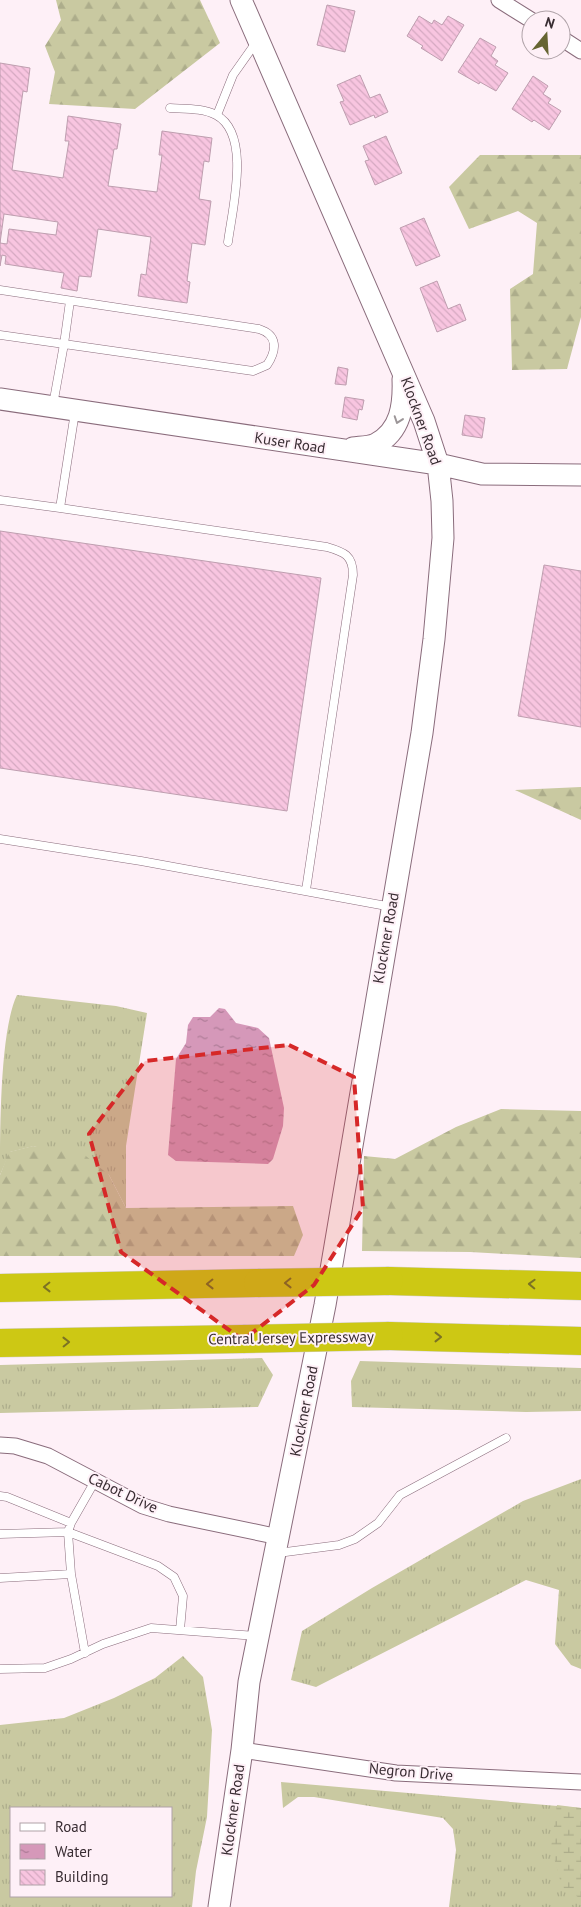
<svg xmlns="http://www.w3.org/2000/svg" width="581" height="1907" font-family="'PT Sans',sans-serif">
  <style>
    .grass { fill: url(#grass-tufts); fill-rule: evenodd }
    .forest { fill: url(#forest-firs) }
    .wetland { fill: url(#wetland-marsh) }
    .water { fill: url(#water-ripples) }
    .building { fill: url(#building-back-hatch); stroke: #be9eaf }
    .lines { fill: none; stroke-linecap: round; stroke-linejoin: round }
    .lane-casing { stroke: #8a6c7c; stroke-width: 9 }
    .street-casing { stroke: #8a6c7c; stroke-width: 17 }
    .secondary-casing { stroke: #8a6c7c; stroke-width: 23 }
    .highway-casing { stroke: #d3d1d2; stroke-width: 29 }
    .lane { stroke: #fff; stroke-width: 8 }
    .street { stroke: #fff; stroke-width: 15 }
    .secondary { stroke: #fff; stroke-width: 21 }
    .highway { stroke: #cdc814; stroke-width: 28 }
    .highway-bridge-casing { stroke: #d3d1d2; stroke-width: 29; stroke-linecap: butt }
    .highway-bridge { stroke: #cdc814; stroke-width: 28 }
    .oneway { stroke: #9c9698 }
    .oneway2 { stroke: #7b7224 }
    .marked { fill: #d62828; fill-opacity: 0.2; stroke: #d62828; stroke-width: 4; stroke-dasharray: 10 6; stroke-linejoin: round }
    .labels { text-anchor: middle; stroke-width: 4; stroke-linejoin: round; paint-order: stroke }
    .street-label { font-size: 15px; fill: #382c32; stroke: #fef0f7 }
  </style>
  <defs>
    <pattern id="grass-tufts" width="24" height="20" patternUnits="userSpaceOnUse" patternTransform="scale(1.25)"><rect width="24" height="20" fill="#c9c9a1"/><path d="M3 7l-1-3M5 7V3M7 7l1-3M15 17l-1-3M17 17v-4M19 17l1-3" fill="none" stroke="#adad8b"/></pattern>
    <pattern id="forest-firs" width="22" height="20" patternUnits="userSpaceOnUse" patternTransform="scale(1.25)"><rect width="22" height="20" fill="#c9c9a1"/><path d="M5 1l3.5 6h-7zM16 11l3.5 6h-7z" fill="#adad8b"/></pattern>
    <pattern id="wetland-marsh" width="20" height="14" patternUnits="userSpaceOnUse" patternTransform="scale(1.25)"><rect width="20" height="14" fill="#c9c9a1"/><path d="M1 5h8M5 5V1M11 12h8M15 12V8" fill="none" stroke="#adad8b"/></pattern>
    <pattern id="water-ripples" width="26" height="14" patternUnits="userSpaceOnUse" patternTransform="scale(1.25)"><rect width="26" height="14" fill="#d598b9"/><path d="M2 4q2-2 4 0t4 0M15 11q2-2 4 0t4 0" fill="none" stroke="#ae7c97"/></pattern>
    <pattern id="building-back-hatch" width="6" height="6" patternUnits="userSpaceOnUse" patternTransform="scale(1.25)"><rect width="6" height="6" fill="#f8c5e0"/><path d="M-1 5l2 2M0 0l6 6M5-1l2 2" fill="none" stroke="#d5a9c1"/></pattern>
  </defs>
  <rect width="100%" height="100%" fill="#fef0f7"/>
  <path class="grass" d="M17,995L116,1006L147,1013L126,1146V1208L109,1175L34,1146L10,1152L0,1175C0,1130 0,1030 17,995Z
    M262,1358L273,1375L258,1407L0,1413V1365Z
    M360,1361L581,1368V1411L526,1412L352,1407L351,1381Z
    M581,1479V1669L571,1665L555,1644L559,1590L526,1580L316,1687L291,1680L302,1631L372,1588L523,1501Z
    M183,1656L203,1677L212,1730L207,1817L196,1871L192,1907H0V1725L64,1718L114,1698L155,1678ZM11,1808H171V1896H11Z
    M281,1782L581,1808V1907H449L456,1850L453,1829L443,1818L314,1797H298L283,1808Z"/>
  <path class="forest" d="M56,0H200L220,43L135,109L49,104L55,72L45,46L61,20Z
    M480,155H581V317L567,369L512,370L510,289L533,274L537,223L518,211L469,229L449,187Z
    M581,787V820L515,790Z
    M501,1109L581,1111V1258L470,1252L362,1251L364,1156L395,1159L456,1127Z
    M33,1146L81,1152L109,1175L126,1208L293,1206L303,1235L294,1256H0V1175L9,1152Z"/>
  <path class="wetland" d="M557,1805L581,1808V1899L562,1887L551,1847Z"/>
  <path class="water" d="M219,1008L225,1009L236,1023L258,1028L269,1038L284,1108L283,1126L273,1159L268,1164L176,1161L168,1155L176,1059L186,1043L188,1025L193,1017H210Z"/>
  <path class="building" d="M327,5L355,11L345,52L317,45Z
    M419,16L432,24L434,20L442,25L448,16L464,25L442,61L421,48L423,46L407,36Z
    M480,38L496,47L491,56L498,61L495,65L508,73L496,91L480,82L479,84L458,72Z
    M0,63L30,68L27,92L23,91L12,170L63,178L69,141H65L68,116L121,124L117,149H114L108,186L157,192L162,155H159L162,131L212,138L209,162L204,161L199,199L211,201L205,245L192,243L187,281L190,282L187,303L138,296L141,274L146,275L151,237L98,229L91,277L79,276L77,291L61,288L64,273L5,264L6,256L2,255L0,266V243L7,244L9,229L56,235L58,222L4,214L0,243Z
    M360,75L370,98L380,94L388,112L375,118L374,115L350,125L340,102L344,101L337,85Z
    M533,76L548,86L543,94L551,99L548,103L561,111L549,130L534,120L532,122L512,109Z
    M386,136L402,173L375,185L365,161L369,160L363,146Z
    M424,218L440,256L416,266L400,228Z
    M437,281L448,309L460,304L466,320L437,332L420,288Z
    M338,367L348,369L346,385L335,384Z
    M345,397L364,400L362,410L359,409L357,420L342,417Z
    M465,415L485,418L482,438L462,435Z
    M0,531L321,578L287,811L0,768Z
    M544,565L581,571V727L518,716Z"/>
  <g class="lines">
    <g class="lane-casing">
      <path id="lane" d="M170,108C185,109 203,108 216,115C252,134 232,210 228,242
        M217,115L233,75L257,41
        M0,290L259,329C278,335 277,350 267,365L253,371L64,344L53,405
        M0,335L64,344L70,301
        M0,500L60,508L75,412
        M60,508L327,547C344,552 353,555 353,575L306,890
        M0,839L141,861L392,907
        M0,1496L7,1497L71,1523
        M0,1534L68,1532L71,1523L95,1481
        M278,1553L339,1545L355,1539L378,1523L400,1495L506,1438
        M71,1574L68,1532L158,1566L174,1577L183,1596L180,1630
        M0,1578L71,1574L85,1653
        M0,1669L45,1668L71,1659L103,1644L151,1628L257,1636"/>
    </g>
    <g class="street-casing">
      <path id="street" d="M499,0L531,20
        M561,38L581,51
        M0,1445L15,1446L48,1456L143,1506L169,1514L279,1537
        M242,1750L396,1773L581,1782"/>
    </g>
    <g class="secondary-casing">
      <path id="secondary" d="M0,399L438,464L482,474L581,475
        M353,448C360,447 370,447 376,444C401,431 404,405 403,379
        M219,1907L242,1750L249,1682L325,1305L422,733L434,639L443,538L442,501L438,464L424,421L241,0"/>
    </g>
    <g class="highway-casing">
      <path id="highway" d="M389,1281L581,1286
        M0,1288L258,1283
        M389,1336L581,1341
        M0,1343L243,1339"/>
    </g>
    <use href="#lane" class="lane"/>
    <use href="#street" class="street"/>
    <use href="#secondary" class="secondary"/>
    <use href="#highway" class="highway"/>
    <g class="highway-bridge-casing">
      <path id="highway-bridge" d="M258,1283L389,1281
        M243,1339L389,1336"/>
    </g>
    <use href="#highway-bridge" class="highway-bridge"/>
  </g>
  <defs><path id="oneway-chevron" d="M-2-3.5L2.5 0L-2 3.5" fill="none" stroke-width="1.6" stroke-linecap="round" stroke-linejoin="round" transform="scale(1.25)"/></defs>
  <use class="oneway" href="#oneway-chevron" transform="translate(398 420) rotate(109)"/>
  <g class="oneway2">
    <use href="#oneway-chevron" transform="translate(288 1283) rotate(179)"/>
    <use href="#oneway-chevron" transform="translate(210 1284) rotate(179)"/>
    <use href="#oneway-chevron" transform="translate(532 1284) rotate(-178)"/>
    <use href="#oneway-chevron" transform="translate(47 1287) rotate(179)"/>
    <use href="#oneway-chevron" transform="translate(438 1337)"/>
    <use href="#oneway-chevron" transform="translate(66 1342) rotate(-1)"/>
  </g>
  <path class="marked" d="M289,1045L354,1077L363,1208L314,1285L243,1340L121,1252L89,1134L145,1061Z"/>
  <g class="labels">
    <g class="street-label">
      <text transform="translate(421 421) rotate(70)" y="5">Klockner Road</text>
      <text transform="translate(290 443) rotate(9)" y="5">Kuser Road</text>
      <text transform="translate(386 938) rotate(-80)" y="5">Klockner Road</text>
      <text transform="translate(291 1338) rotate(-1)" y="5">Central Jersey Expressway</text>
      <text transform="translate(304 1411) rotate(-79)" y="5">Klockner Road</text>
      <text transform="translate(123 1493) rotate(25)" y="5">Cabot Drive</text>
      <text transform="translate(411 1772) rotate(5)" y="5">Negron Drive</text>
      <text transform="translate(233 1810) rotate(-82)" y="5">Klockner Road</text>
    </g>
  </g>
  <rect x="10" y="1807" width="162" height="90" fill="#fef0f7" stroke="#afa2a8"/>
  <rect x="20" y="1823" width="25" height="8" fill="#ffffff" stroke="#afa2a8"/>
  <text x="55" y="1832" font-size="15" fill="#382c32">Road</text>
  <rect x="20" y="1844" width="25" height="15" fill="url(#water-ripples)" stroke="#afa2a8"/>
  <text x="55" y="1857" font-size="15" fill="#382c32">Water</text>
  <rect x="20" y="1870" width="25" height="15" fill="url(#building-back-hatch)" stroke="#afa2a8"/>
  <text x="55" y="1882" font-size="15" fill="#382c32">Building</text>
  <g transform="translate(546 35) rotate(18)"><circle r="24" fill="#fef0f7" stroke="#afa2a8"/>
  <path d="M0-4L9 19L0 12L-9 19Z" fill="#666532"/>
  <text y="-8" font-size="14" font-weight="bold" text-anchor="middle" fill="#382c32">N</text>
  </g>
</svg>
